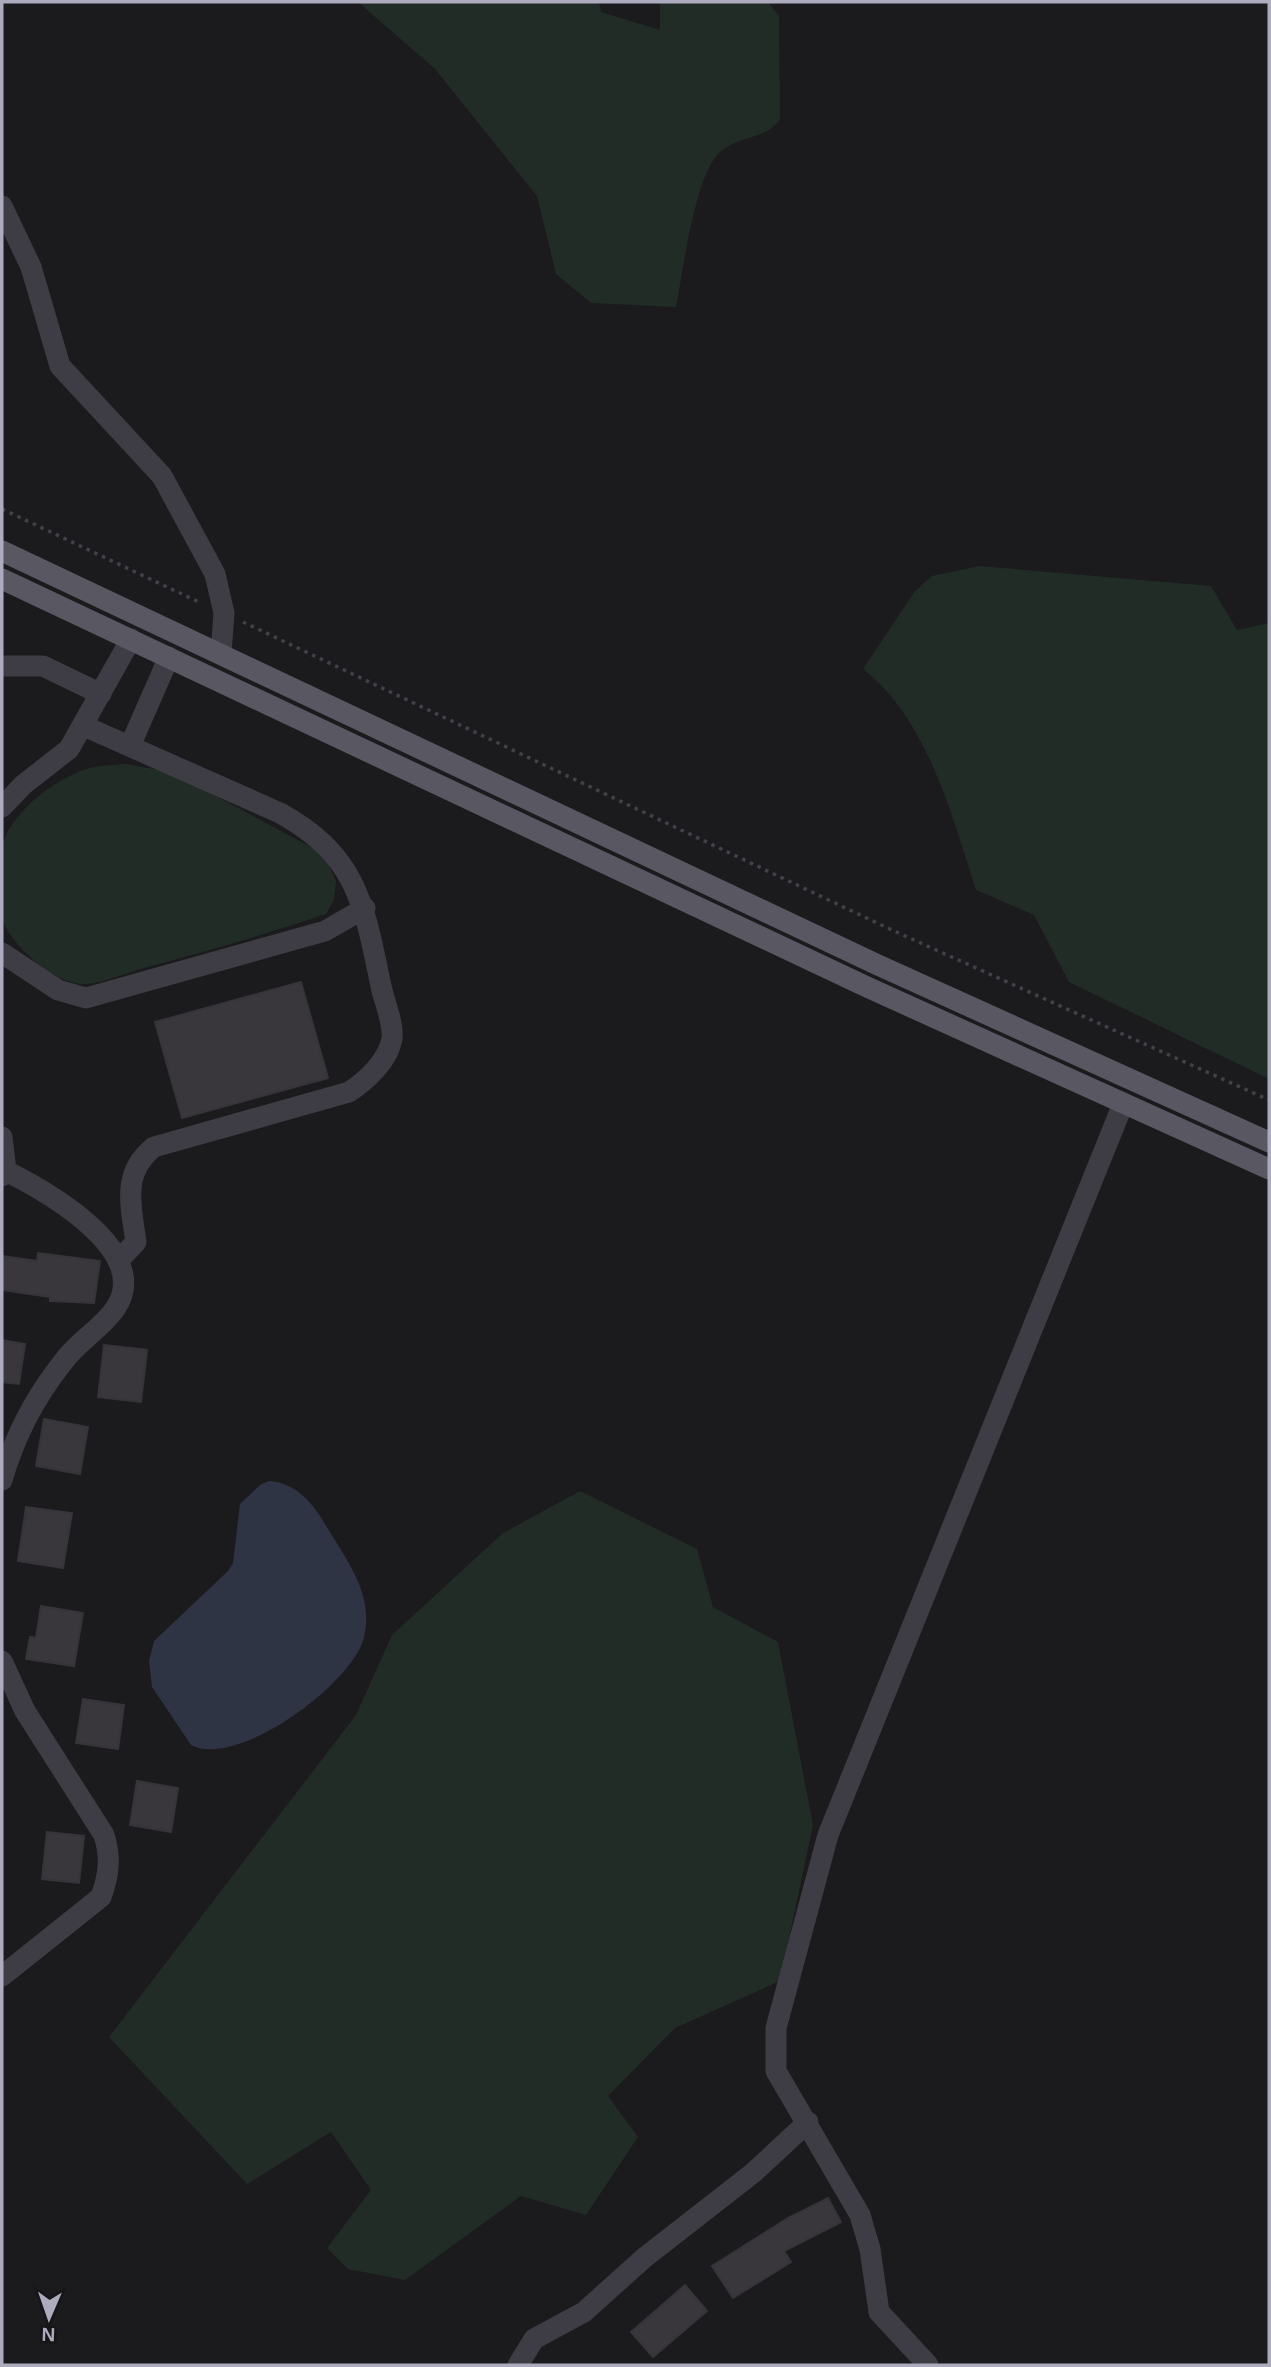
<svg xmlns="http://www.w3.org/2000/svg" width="1271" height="2367" font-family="Arial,sans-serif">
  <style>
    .green { fill: #222c26 }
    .water { fill: #2e3443 }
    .building { fill: #39373c; stroke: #36343a; stroke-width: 2 }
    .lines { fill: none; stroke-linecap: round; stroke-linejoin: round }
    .path { stroke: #41414a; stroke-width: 3.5; stroke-dasharray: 3.5 5; stroke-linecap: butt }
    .minor { stroke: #3e3d45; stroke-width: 21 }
    .major { stroke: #585762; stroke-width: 21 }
  </style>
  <rect width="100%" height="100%" fill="#1b1a1d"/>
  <path class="green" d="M358,2H599L601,12L660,30V2H768L779,16L780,119C767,140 737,136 720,152C695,174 683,272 676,307L591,303L556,274L537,196L435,69Z
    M979,566L1211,586L1237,630L1269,623V1079L1069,982L1034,915L976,890C951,814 928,720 863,669L915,591L932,576Z
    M126,764L171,772L324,854L336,881L334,900L326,914C267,934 208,951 147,967C128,972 105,983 85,984C56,985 9,945 2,917C0,904 0,855 3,843C13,811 54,780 84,770C98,765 112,765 126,764Z
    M580,1491L697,1549L713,1607L778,1642L813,1825L780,1981L675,2028L608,2096L638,2137L586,2215L521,2196L405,2280L348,2269L327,2248L371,2190L331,2132L247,2184L109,2037L356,1715L392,1635L503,1533Z"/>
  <path class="water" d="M269,1481C298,1483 314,1505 328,1529C348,1562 374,1595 364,1637C353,1684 237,1769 191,1745L152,1687L149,1661L154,1641L228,1571L233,1563L240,1504L260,1485Z"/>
  <path class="building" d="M301,982L328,1078L182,1118L155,1022Z
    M38,1253L100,1261L94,1303L50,1301V1297L2,1290V1256L37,1261Z
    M2,1340L25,1344L19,1384L2,1382Z
    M104,1345L147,1350L141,1402L98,1397Z
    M44,1419L88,1427L80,1474L36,1466Z
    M26,1507L72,1513L63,1568L18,1561Z
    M41,1606L83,1613L74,1666L26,1659L30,1637L36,1638Z
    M83,1699L124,1705L118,1749L76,1743Z
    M137,1781L178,1788L171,1832L130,1825Z
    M47,1832L84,1836L79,1883L42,1879Z
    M828,2198L841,2222L784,2251L791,2262L733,2298L712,2266L788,2218Z
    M685,2285L707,2311L653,2357L631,2332Z"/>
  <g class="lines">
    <path class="path" d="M2,509L201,603
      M243,622L894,931L1269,1100"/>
    <path class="minor" d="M2,206L31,267L60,366L162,476L215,574L224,613L221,654
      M2,666H43L101,694
      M84,726L280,813C358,856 364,905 381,986C384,1001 394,1024 392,1039C388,1061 366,1081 349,1092L154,1147C121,1173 131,1206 136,1242L120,1259
      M130,746L169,657
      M2,807L23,785L69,749L131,639
      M2,953L58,990L86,998L325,931L365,908
      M2,1137L6,1171L2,1176
      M2,1480C14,1438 36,1396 63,1362C77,1342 101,1329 115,1309C155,1252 46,1191 6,1171
      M2,1661L25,1711L104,1835C111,1857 109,1875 101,1897L2,1976
      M518,2365L534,2339L584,2312L644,2258L753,2173L808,2122
      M928,2365L879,2312L870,2249L860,2215L776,2071V2028L828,1835L1123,1104"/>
    <path class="major" d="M2,551L878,965L1269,1142
      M2,579L867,987L1269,1169"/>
  </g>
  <rect width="1271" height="2367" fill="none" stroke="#acacbe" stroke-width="7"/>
  <g transform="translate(49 2318) rotate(182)" stroke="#161518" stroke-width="5" paint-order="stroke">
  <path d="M0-5L12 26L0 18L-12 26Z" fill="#acacbe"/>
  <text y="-10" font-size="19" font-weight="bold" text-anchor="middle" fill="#acacbe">N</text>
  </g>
</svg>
